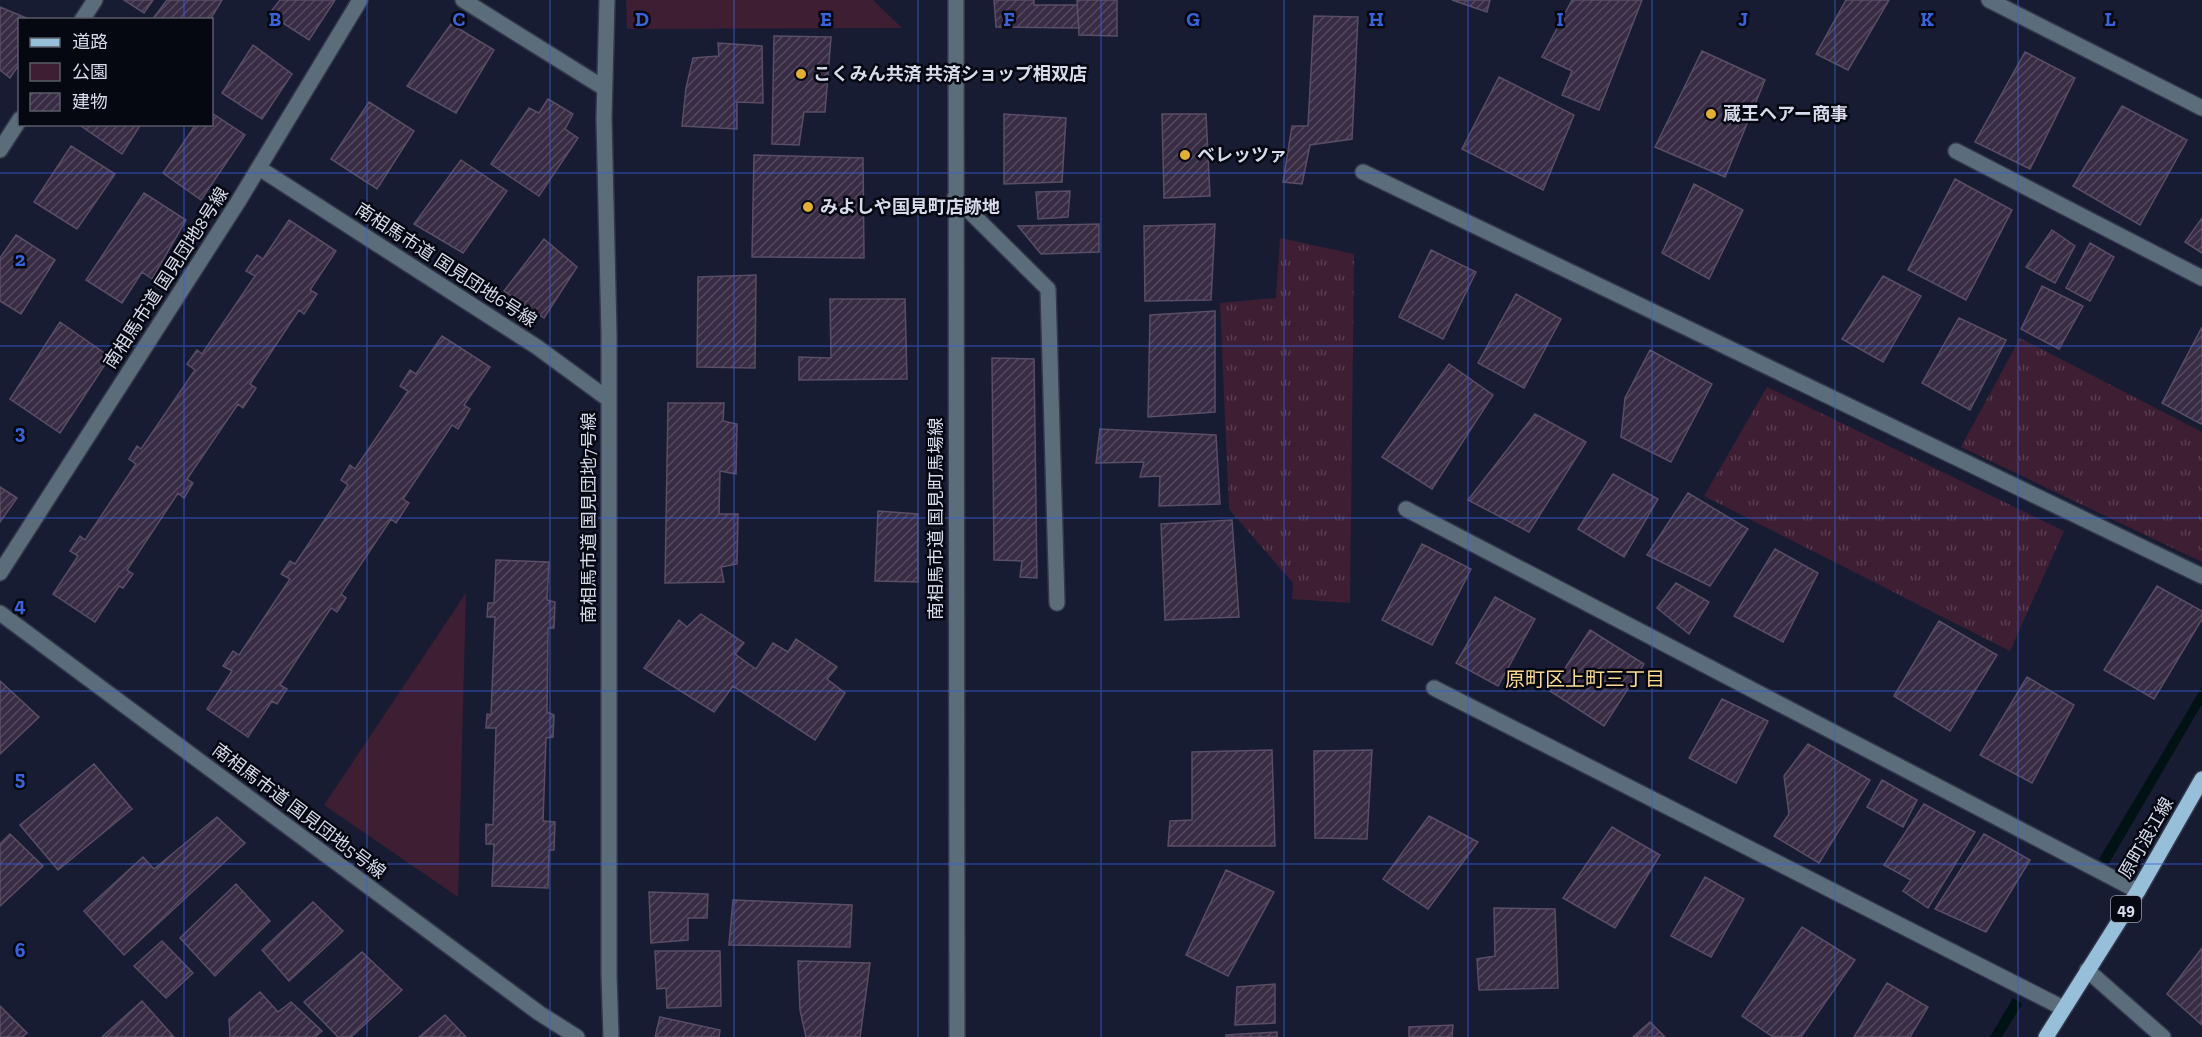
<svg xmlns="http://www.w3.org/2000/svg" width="2202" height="1037" font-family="'Zilla Slab','Noto Sans JP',serif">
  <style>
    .grass { fill: url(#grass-tufts) }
    .park { fill: #3e1e33 }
    .water { fill: #011214 }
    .building { fill: url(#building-hatch); stroke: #5a4d67; stroke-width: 1.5 }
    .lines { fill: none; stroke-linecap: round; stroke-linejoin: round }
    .minor-casing { stroke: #32374c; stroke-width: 18 }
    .major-casing { stroke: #32374c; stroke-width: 18 }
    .minor { stroke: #5b6d7a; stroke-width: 15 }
    .major { stroke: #98bfd9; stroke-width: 15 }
    .grid { fill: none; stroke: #3963db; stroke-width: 1.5; stroke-opacity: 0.55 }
    .poi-dot { fill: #e1af34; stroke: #050711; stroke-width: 2 }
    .labels { text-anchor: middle; stroke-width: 5; stroke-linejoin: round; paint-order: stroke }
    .shield { fill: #050711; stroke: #989baa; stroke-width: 1.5 }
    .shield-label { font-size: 16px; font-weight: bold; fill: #d7dbeb }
    .poi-label { font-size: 18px; font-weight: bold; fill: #d7dbeb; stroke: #050711; text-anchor: start }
    .street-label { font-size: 18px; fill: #d7dbeb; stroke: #050711 }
    .neighbourhood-label { font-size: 20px; fill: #fcd98f; stroke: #050711 }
    .grid-label { font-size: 20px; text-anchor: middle; font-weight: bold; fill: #3963db; stroke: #050711; stroke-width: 5; stroke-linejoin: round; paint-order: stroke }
  </style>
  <defs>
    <pattern id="grass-tufts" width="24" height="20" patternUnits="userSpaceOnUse" patternTransform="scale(1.5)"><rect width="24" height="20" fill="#3e1e33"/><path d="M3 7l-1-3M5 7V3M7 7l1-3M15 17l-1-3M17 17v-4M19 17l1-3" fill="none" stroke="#593e51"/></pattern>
    <pattern id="building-hatch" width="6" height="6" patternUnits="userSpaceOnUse" patternTransform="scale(1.5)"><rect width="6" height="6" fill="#382c44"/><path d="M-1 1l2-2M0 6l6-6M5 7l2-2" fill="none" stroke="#544a5f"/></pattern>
  </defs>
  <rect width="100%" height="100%" fill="#171c32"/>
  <path class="grass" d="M1280,238L1354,254L1350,603L1292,599L1293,583L1229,509L1220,303L1276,298Z
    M2020,338L2202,432V562L1961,447Z
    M1767,387L2064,531L2010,651L1704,496Z"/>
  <path class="park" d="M626,0H873L902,28L627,29Z
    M466,593L458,897L324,805Z"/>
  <path class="water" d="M2202,687V704L2108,865L2099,859Z
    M2013,998L2022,1004L2002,1037H1990Z"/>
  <path class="building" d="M124,0H153L144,13Z
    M167,0H222L210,20H152Z
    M280,0H335L309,40L269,14Z
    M994,0H1034V5H1077L1079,28L996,27Z
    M1077,0H1117V36L1079,35Z
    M1452,0H1490L1487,12Z
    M1572,0H1642L1599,110L1562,95L1572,71L1542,57Z
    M1846,0H1889L1848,70L1816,54Z
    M0,7L31,20H20V63L10,78L0,70Z
    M1314,16L1358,17L1352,139L1310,145L1302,184L1283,182L1292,126H1308Z
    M451,24L494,50L456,113L407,86Z
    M774,36L831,37L825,112H804L799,145L772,144Z
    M718,43L762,46L763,103L737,102V129L682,126L686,88L693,58L719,56Z
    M253,45L292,74L262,119L222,93Z
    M1702,51L1765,80L1725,177L1655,147Z
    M2025,52L2075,78L2030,169L1975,142Z
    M1499,77L1574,115L1543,190L1462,149Z
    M548,99L573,114L565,129L578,138L539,196L491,164L529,108L539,113Z
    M369,102L414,131L377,189L331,159Z
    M2122,106L2187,140L2140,225L2073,186Z
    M212,113L245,135L201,200L163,173L196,124H212Z
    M1004,114L1066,118L1062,182L1004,184Z
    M1162,114H1206L1210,196L1164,198Z
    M78,124H141L122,154Z
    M71,146L115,174L77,229L34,202Z
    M754,155L863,158L864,258L752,257Z
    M461,160L507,191L463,253L414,224Z
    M1955,179L2012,210L1966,300L1908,270Z
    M1694,184L1743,210L1709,279L1662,253Z
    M1070,191L1068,217L1038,219L1036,192Z
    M144,193L186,220L152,279L142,272L122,303L86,280Z
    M2202,218V253L2185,242Z
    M289,220L336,251L310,290L317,294L304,314L299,310L250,384L256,388L243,408L238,404L187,479L193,483L184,498L178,493L127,570L133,574L123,588L119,586L95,622L53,594L78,556L70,551L80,536L85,540L136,464L129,459L137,446L141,449L195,370L187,364L197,350L202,354L255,276L246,271L257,255L263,259Z
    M1099,224V252L1041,254L1018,226Z
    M1215,224L1211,300L1145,301L1144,226Z
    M2052,230L2075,246L2055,283L2026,267Z
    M16,235L55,260L21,314L0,301V258Z
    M544,239L577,267L544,318L504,291Z
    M2090,243L2114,257L2090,301L2066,288Z
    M1431,250L1476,272L1443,339L1399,317Z
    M756,275L755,368L697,367L698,277Z
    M1883,276L1921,296L1883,362L1842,339Z
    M2042,286L2083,306L2059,349L2021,329Z
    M1516,294L1561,319L1524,388L1478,363Z
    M830,299H905L907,379L799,380V357L831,358Z
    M1215,311V412L1148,417L1150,315Z
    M1959,318L2006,340L1970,410L1922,383Z
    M60,322L110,357L60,433L10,399Z
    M2202,327V422L2201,424L2162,403Z
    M442,336L490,367L464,405L470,409L458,429L452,425L403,499L409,503L396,523L391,519L341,594L346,598L337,612L331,608L280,685L287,689L277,704L272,701L248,737L207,709L232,671L223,666L233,651L239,655L290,579L281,574L290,561L295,564L348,485L341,480L350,465L355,469L408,391L400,386L410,370L416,374Z
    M1650,350L1712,384L1671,462L1621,437L1625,398Z
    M992,358L1034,359L1037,578L1020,577L1022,561L994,560Z
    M1449,364L1493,395L1432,489L1382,457Z
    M668,403H724L723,421L737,424L736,474L720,471L719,514H738L737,564L721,567L724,582L665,583Z
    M1535,414L1586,442L1529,532L1468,500Z
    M1100,429L1216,435L1220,504L1159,506L1160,476L1140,477L1144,462L1096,463Z
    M1613,474L1658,499L1624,557L1578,529Z
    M0,487L17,498L0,522Z
    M1688,493L1748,529L1710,586L1647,555Z
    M878,511L918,514V582L875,581Z
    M1232,520L1239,617L1165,620L1161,524Z
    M1422,544L1471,569L1432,645L1382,620Z
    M1775,549L1818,573L1783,642L1734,616Z
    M496,560L549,562L547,600L555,602L554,628H548L547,712L554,715L553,737L546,738L543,821L555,822L554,850H549L548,888L492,886L494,844H486V824L493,825L496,728H486L487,714L491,715L495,617H487L488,603H494Z
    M1676,583L1709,602L1689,634L1657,608Z
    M2157,586L2202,611V619L2154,699L2104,670Z
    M1495,597L1535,619L1498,686L1456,663Z
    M701,614L744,643L735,654L756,669L773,643L788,652L796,639L837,667L827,679L845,693L815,740L733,686L714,712L644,668L679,620L687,627Z
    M1939,621L1997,655L1950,731L1894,696Z
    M1590,630L1644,664L1604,726L1550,691Z
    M2027,677L2074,705L2032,783L1980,755Z
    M0,681L39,717L0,754Z
    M1722,699L1768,721L1736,783L1689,758Z
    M1808,744L1870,780L1819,863L1774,836L1789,814L1784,776Z
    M1272,750L1275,846H1168L1170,821L1192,820V752Z
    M1372,750L1367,839L1315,838L1314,751Z
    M94,764L132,809L58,870L20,825Z
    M1882,780L1917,800L1903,827L1867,807Z
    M1924,804L1975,832L1928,908L1903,891L1911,880L1884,865Z
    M1429,816L1478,842L1428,909L1383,879Z
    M217,817L245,843L124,955L84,911L143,857L154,869Z
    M1612,827L1660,855L1615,928L1563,898Z
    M10,834L43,866L0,906V844Z
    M1984,834L2030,860L1986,932L1935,909Z
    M1226,870L1274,892L1228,976L1186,955Z
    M1705,877L1744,899L1711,957L1671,936Z
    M236,884L270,921L215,976L180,938Z
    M649,892L708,894L707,918H688V940L651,943Z
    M733,900L852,905L850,947L729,945Z
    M313,902L343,931L289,981L262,950Z
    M1494,908L1555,909L1558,988L1479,990L1477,959L1495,956Z
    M1802,927L1855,960L1801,1037H1773L1742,1016Z
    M162,941L193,973L166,998L134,966Z
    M2202,948V1025L2167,994Z
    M655,951H720L721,1006L667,1008L666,988L657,989Z
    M362,952L402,990L351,1037H338L304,1002Z
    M798,961L870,963L860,1037H806L800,1010Z
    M1887,983L1928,1007L1910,1037H1854Z
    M1275,984V1023L1235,1025L1237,987Z
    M260,992L278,1012L291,1002L322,1031L315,1037H230L229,1019Z
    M142,1001L174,1037H102Z
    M0,1006L27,1033L22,1037H0Z
    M445,1015L466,1037H419Z
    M660,1017L720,1030L719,1037H655Z
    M1650,1022L1665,1037H1633Z
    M1453,1025L1452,1037H1409V1027Z
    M1277,1032V1037H1226V1035Z"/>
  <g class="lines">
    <g class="minor-casing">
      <path id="minor" d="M463,0L604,88
        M607,0L604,118L609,334V975L611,1037
        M956,0L957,1037
        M1989,0L2202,108
        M82,20L95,0
        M0,150L20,119
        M1956,151L2202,278
        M259,168L537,347L608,399
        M1363,172L2202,576
        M955,197L1048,289L1057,603
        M1406,509L2138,891
        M0,573L238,202L360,0
        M0,613L539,1013L577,1037
        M1434,688L2063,1008
        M2087,970L2163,1037"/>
    </g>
    <g class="major-casing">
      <path id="major" d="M2046,1037L2138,891L2202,779"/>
    </g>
    <use href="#minor" class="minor"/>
    <use href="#major" class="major"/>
  </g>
  <path class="grid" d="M184,0V20M367,0V1037M550,0V1037M734,0V1037M918,0V1037M1101,0V1037M1284,0V1037M1468,0V1037M1652,0V1037M1835,0V1037M2018,0V1037M184,124V1037M0,173H2202M0,346H2202M0,518H2202M0,691H2202M0,864H2202"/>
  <g class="poi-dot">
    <circle cx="801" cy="74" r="6"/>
    <circle cx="1711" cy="114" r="6"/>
    <circle cx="1185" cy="155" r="6"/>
    <circle cx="808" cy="207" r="6"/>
  </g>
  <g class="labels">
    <rect class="shield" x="2111" y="896" width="30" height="26" rx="4.5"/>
    <g class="shield-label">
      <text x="2126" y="915">49</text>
    </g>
    <g class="poi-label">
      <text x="813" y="80">こくみん共済 共済ショップ相双店</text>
      <text x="1723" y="120">蔵王ヘアー商事</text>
      <text x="1197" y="161">ベレッツァ</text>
      <text x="820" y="213">みよしや国見町店跡地</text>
    </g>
    <g class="street-label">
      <text transform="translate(446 265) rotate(33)" y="6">南相馬市道 国見団地6号線</text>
      <text transform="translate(166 278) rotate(-57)" y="6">南相馬市道 国見団地8号線</text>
      <text transform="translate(589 518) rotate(-90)" y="6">南相馬市道 国見団地7号線</text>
      <text transform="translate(936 519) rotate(-90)" y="6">南相馬市道 国見町馬場線</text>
      <text transform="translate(299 811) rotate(37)" y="6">南相馬市道 国見団地5号線</text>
      <text transform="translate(2146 838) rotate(-60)" y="6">原町浪江線</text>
    </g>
    <g class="neighbourhood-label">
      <text x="1585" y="686">原町区上町三丁目</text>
    </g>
  </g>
  <g class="grid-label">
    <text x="275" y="26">B</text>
    <text x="459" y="26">C</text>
    <text x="642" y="26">D</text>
    <text x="826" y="26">E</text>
    <text x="1009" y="26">F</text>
    <text x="1193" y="26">G</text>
    <text x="1376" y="26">H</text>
    <text x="1560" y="26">I</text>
    <text x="1743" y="26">J</text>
    <text x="1927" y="26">K</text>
    <text x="2110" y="26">L</text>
    <text x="20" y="266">2</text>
    <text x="20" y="439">3</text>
    <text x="20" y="612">4</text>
    <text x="20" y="785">5</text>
    <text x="20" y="957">6</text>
  </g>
  <rect x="18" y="18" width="195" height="108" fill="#050711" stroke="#595c68" stroke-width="1.5"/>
  <rect x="30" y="38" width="30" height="9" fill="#98bfd9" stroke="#595c68" stroke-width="1.5"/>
  <text x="72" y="48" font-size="18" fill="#d7dbeb">道路</text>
  <rect x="30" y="63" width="30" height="18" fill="#3e1e33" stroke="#595c68" stroke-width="1.5"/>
  <text x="72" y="78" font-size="18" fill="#d7dbeb">公園</text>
  <rect x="30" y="93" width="30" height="18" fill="url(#building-hatch)" stroke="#595c68" stroke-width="1.5"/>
  <text x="72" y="108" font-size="18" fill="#d7dbeb">建物</text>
</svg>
